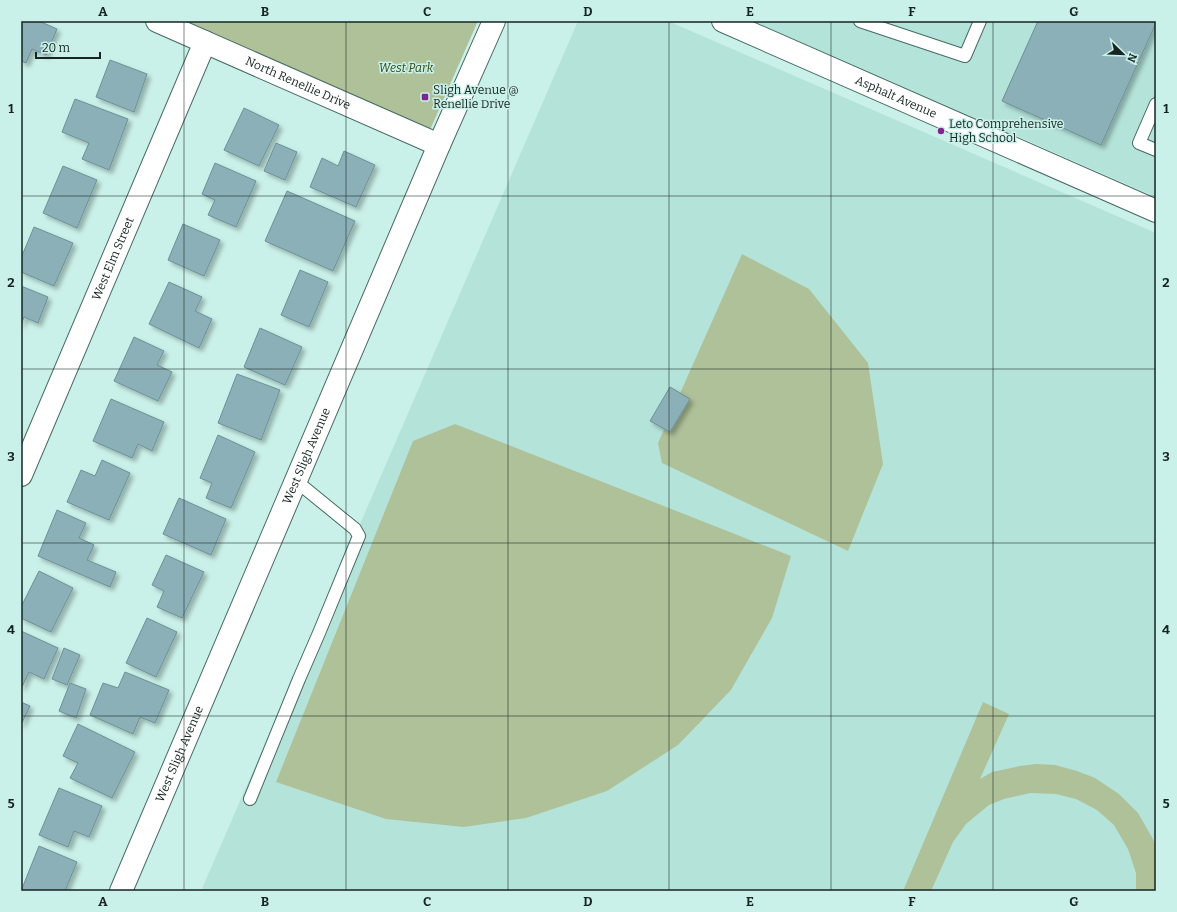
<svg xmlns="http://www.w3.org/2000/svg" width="1177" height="912" font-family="Bitter,serif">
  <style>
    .built { fill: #b4e3da }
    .green { fill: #afc199 }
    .building { fill: #8cb0b7; stroke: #6c9096; filter: url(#shadow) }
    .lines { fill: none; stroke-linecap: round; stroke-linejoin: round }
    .lane-casing { stroke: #476a64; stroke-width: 14 }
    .street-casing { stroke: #476a64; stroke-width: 24 }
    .secondary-casing { stroke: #476a64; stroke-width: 24 }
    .lane { stroke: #fff; stroke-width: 12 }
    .street { stroke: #fff; stroke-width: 22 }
    .secondary { stroke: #fff; stroke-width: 22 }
    .grid { fill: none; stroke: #162422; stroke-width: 1; stroke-opacity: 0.55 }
    .poi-dot { fill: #7f2592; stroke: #caf1e9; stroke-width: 1.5 }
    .labels { text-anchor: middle; stroke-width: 3; stroke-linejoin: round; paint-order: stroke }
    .park-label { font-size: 12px; font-style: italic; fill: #334713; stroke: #caf1e9 }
    .street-label { font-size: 12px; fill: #162422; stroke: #caf1e9 }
    .poi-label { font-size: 12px; fill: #162422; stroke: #caf1e9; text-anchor: start }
    .neatline { fill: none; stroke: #162422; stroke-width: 1.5 }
    .grid-label { font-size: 13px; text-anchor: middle; font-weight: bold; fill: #162422 }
  </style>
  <defs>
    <filter id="shadow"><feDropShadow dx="3.5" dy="3.5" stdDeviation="2" flood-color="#0004"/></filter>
  </defs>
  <rect width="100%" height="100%" fill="#caf1e9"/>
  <path class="built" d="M578,21H668L1156,233V891H201Z
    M753,21H1156V197Z"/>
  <path class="green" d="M186,21H478L430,130Z
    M742,254L809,289L868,363L883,464L848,551L662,463L658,443Z
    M455,424L791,556L772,618L731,690L678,745L607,791L526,818L464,827L386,819L276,782L413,441Z
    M983,702L1009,714L980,779L992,772L1020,766L1036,764L1055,765L1077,771L1095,778L1119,794L1138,813L1153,839L1156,847V891H1136V873L1128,849L1114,825L1097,810L1076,799L1056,794L1030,793L1004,799L989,805L966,824L953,842L931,891H903Z"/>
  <path class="building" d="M21,21H39L57,29L46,55L32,49L26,63L21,61Z
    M1038,21H1156V23L1101,145L1002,101Z
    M110,60L147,74L134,112L96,97Z
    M75,99L128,119L109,170L82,159L89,143L62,132Z
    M244,108L279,125L259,166L224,150Z
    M276,143L297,152L285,180L264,171Z
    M344,151L375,165L356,207L310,187L322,158L338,166Z
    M215,163L256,181L236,227L208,215L215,200L202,194Z
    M63,166L97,180L77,228L43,213Z
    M287,191L355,221L333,271L265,241Z
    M183,224L220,240L204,276L168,260Z
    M34,227L73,243L54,286L21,272V258Z
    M300,270L328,282L309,327L281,315Z
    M169,282L202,297L195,311L212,319L199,348L149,324Z
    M21,286L48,297L38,323L24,317L21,325Z
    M260,328L302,347L285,385L244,367Z
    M134,337L164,351L157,365L172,372L158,401L114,381Z
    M237,374L280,390L261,440L218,423Z
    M670,387L690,399L670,432L650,421Z
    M111,399L164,422L152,451L138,444L132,458L93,441Z
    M218,435L255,452L231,508L206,498L212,483L200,478Z
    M102,460L130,473L109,520L67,502L81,470L95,476Z
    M179,498L226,519L211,555L163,534Z
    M57,510L86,523L79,538L94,545L87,560L116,572L110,587L38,556Z
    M166,555L204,572L182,618L157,607L164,591L152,585Z
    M39,571L73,588L51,632L21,618V607Z
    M147,618L177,632L156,677L126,663Z
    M21,631L58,648L44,679L29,672L22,687H21Z
    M64,648L80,655L67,685L52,679Z
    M125,672L169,690L155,723L140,717L133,734L90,715L103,683L118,688Z
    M70,683L86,689L76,718L59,711Z
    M21,702L30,706L21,725Z
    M78,724L135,752L112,798L70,778L78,763L63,756Z
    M59,788L102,806L89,837L74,831L68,847L39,835Z
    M39,846L77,862L65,891H21Z"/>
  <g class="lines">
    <g class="lane-casing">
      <path id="lane" d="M860,21L965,56L980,21
        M1156,104L1139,143L1156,150
        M250,799L299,679L319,633L359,536L355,529L296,481"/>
    </g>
    <g class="street-casing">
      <g id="street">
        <path id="s1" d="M157,21L439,145"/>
        <path id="s2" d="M723,21L1156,211"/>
        <path id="s3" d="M21,475L205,42"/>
      </g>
    </g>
    <g class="secondary-casing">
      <g id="secondary">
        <path id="s4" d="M121,891L439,145L494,21"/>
      </g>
    </g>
    <use href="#lane" class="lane"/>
    <use href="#street" class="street"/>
    <use href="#secondary" class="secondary"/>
  </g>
  <path class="grid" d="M184,21V891M346,21V891M508,21V891M669,21V891M831,21V891M993,21V891M21,196H1156M21,369H1156M21,543H1156M21,716H1156"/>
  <g class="poi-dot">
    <rect x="421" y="93" width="8" height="8" rx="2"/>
    <circle cx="941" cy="131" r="4"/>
  </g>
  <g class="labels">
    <g class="park-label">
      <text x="406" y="72">West Park</text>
    </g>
    <g class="street-label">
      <text dy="4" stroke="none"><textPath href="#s1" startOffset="154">North Renellie Drive</textPath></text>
      <text dy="4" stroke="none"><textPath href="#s2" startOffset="189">Asphalt Avenue</textPath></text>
      <text dy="4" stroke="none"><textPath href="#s3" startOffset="235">West Elm Street</textPath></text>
      <text dy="4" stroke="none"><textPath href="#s4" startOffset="473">West Sligh Avenue</textPath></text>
      <text dy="4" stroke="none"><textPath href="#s4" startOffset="149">West Sligh Avenue</textPath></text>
    </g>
    <g class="poi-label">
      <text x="433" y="94">Sligh Avenue @<tspan x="433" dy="14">Renellie Drive</tspan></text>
      <text x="949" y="128">Leto Comprehensive<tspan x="949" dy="14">High School</tspan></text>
    </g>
  </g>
  <rect width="1177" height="912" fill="none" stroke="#caf1e9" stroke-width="44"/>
  <g transform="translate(1123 54) rotate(113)" stroke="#caf1e9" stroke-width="3" paint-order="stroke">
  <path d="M0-3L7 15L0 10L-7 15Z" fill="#162422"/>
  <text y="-6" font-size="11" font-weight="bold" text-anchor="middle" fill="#162422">N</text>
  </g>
  <path d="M36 52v6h64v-6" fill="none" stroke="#162422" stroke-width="2"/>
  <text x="42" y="52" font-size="12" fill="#162422" stroke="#caf1e9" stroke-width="3" paint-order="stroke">20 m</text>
  <rect x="22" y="22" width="1133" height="868" class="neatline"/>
  <g class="grid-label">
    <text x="103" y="16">A</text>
    <text x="265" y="16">B</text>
    <text x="427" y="16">C</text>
    <text x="588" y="16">D</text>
    <text x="750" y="16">E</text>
    <text x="912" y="16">F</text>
    <text x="1074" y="16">G</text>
    <text x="11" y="113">1</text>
    <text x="1166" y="113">1</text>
    <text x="11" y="287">2</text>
    <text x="1166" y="287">2</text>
    <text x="11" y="461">3</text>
    <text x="1166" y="461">3</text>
    <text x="11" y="634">4</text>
    <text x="1166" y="634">4</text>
    <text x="11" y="808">5</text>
    <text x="1166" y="808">5</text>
    <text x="103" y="906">A</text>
    <text x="265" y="906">B</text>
    <text x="427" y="906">C</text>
    <text x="588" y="906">D</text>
    <text x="750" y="906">E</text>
    <text x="912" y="906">F</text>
    <text x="1074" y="906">G</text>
  </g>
</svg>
